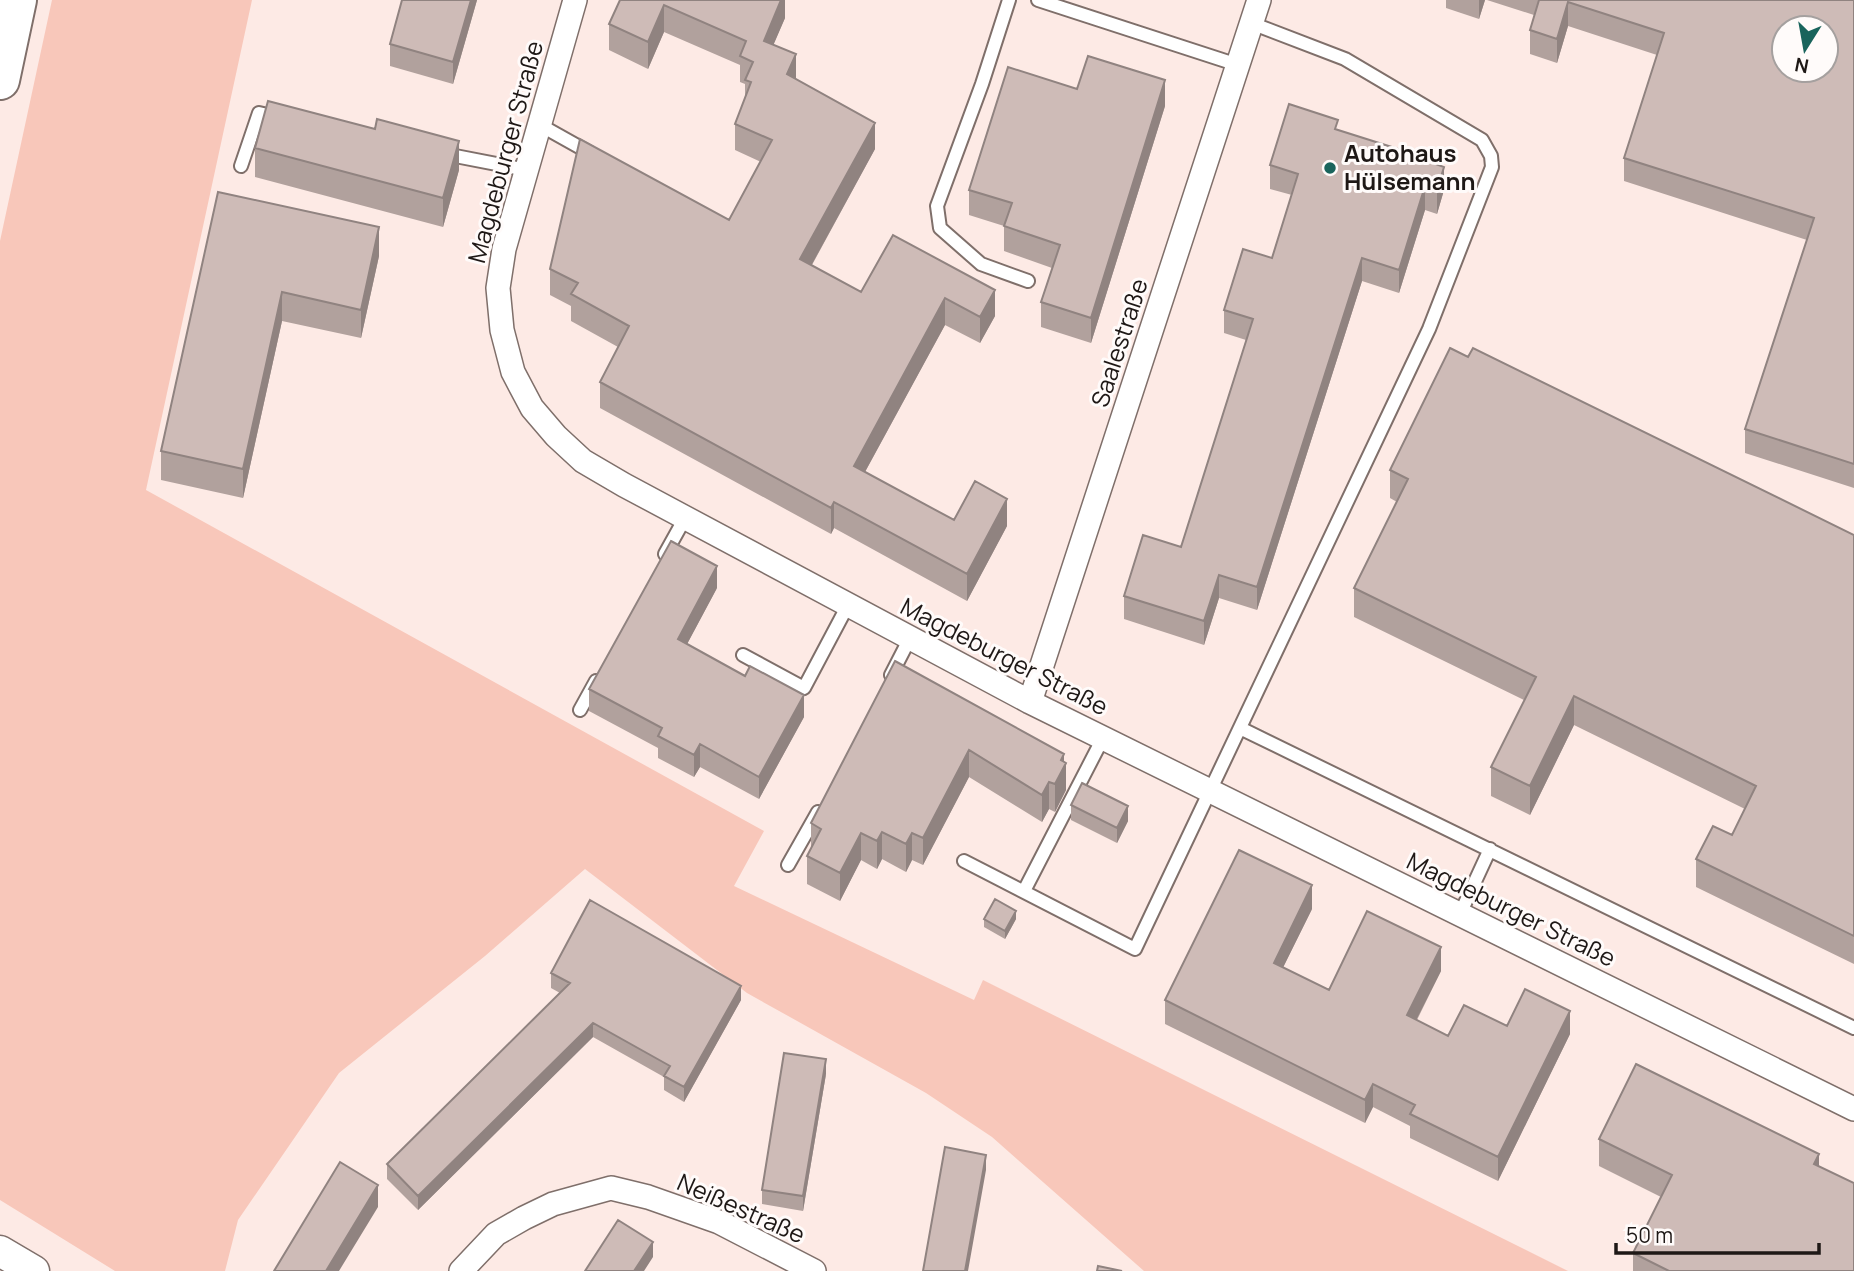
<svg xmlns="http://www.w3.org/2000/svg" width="1854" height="1271" font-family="Manrope,sans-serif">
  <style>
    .green { fill: #f8c7ba }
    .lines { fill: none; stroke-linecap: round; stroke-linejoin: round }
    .service-casing { stroke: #7f6f6a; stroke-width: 16 }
    .minor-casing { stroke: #7f6f6a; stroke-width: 26 }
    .tertiary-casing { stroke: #7f6f6a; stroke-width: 33 }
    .motorway-casing { stroke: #7f6f6a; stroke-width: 42 }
    .service { stroke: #fff; stroke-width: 12 }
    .minor { stroke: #fff; stroke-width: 23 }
    .tertiary { stroke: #fff; stroke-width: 30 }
    .motorway { stroke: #fff; stroke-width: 38 }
    .wall { fill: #b1a19d }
    .shaded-wall { fill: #908380 }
    .building { fill: #cebbb7; stroke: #908380; stroke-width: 2; fill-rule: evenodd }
    .poi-dot { fill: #19645c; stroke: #fffbfa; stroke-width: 2.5 }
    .labels { text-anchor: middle; stroke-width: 6; stroke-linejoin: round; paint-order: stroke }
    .street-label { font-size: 24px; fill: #1e1816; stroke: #fffbfa }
    .poi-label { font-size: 24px; font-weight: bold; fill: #1e1816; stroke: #fffbfa; text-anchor: start }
  </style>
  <rect width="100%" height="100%" fill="#fdeae5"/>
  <path class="green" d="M52,0H252L146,490L764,831L734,886L974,1000L983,980L1568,1271H1144L992,1137L926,1093L747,993L585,869L485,956L339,1073L238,1220L225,1271H115L0,1200V241Z"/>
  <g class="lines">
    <g class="service-casing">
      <path id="service" d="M1009,0L982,84L937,206L940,228L981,264L1028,281
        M1038,0L1238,65
        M540,125L590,153
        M445,154L527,170
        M241,166L259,113L280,118
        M665,554L685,518
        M743,655L804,688L848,605
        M891,675L910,638
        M580,710L596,681
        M1240,728L1854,1028
        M964,861L1135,949L1429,329L1492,167L1491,156L1482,140L1345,59L1251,23
        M788,865L818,812
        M1024,891L1103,738
        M1460,914L1490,849"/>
    </g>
    <g class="minor-casing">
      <path id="minor" d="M575,0L504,249L498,288L502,330L513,372L532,408L556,436L583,461L624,485L1030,702L1854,1109
        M1030,702L1259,0
        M461,1271L496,1234L524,1218L553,1204L611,1188L648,1197L719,1222L814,1271"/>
    </g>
    <g class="tertiary-casing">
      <path id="tertiary" d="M0,1251L34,1271"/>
    </g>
    <g class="motorway-casing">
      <path id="motorway" d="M0,80L17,0"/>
    </g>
    <use href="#service" class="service"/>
    <use href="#minor" class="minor"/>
    <use href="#tertiary" class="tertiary"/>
    <use href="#motorway" class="motorway"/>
  </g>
  <path class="wall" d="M402,0H477L453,84L390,66V44Z
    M620,0H785V18L773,45L796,79L875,149L812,265L861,292L893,235L995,316L980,343L945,325L865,472L954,520L1007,526L967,601L834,528L831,534L600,408V382L618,347L571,321V306L550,295V269L729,220L761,162L735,150V124L745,97V84L740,82V65L664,32L648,69L609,50V24Z
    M1446,0H1485L1479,19L1446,8Z
    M1487,0H1854V488L1745,453V429L1807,240L1624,181V158L1657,55L1568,26L1557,63L1530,54V30L1534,15Z
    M1077,89L1165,106L1091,343L1041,327V302L1052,268L1004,251V226L969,215V190Z
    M1338,130L1433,163L1444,190L1437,214L1425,210L1399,293L1362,281L1257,610L1219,598L1204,645L1124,619V596L1181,547L1246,340L1224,333V310L1272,258L1292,195L1270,189V165Z
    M255,148L459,170L443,227L255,177Z
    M218,192L379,256L361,338L282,321L243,498L161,480V451Z
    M1390,470L1854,535V964L1696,887V859L1732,835L1745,809L1574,725L1530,815L1491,796V767L1524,700L1354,617V588L1397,502L1390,498Z
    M717,588L687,644L804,717L759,799L700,767L694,777L658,758V748L589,711V689Z
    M895,661L1064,762L1066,790L1055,812L1049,809L1042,822L969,777L923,865L912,860L906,872L882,859L877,869L861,860L840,901L807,884V856L811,848V823Z
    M1071,805L1128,821L1117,843L1071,820Z
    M1312,909L1283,967L1329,990L1441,971L1417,1020L1448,1036L1507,1026L1570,1034L1498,1181L1410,1138V1126L1373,1107L1365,1123L1165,1024V1000Z
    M984,919H1016L1005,939L984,927Z
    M551,973L741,1000L684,1102L664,1090V1077L593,1037L418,1210L387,1179V1164L560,993L551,988Z
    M826,1074L803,1211L762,1204V1190Z
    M1599,1139L1819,1166L1854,1271H1633V1253L1661,1197L1599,1166Z"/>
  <path class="shaded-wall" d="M471,0H477L453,84V62Z
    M781,0H785V18L764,67V41Z
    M1479,0H1485L1479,19Z
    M1568,2V26L1557,63V39Z
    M664,5V32L648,69V42Z
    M796,54V81L787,74Z
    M1165,80V106L1091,343V318Z
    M875,123V149L800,286V259Z
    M459,141V170L443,227V198Z
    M1444,167V190L1437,214V190Z
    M1425,186V210L1399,293V270Z
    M379,227V256L361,338V310Z
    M1362,258V281L1257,610V587Z
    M995,290V316L980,343V317Z
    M282,292V321L243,498V469Z
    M945,298V325L854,492V466Z
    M1007,499V526L967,601V574Z
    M834,502V528L831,534V508Z
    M717,566V588L678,661V639Z
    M1219,575V598L1204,645V621Z
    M804,695V717L759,799V777Z
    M1574,696V725L1530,815V786Z
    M700,744V767L694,777V755Z
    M969,750V777L923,865V838Z
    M1064,754V767L1066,763V790L1055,812V784L1061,760Z
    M1049,782V809L1042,822V795Z
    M1128,806V821L1117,843V828Z
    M882,832V859L877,869V841Z
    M861,833V860L840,901V873Z
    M912,833V860L906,872V844Z
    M1312,885V909L1274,986V963Z
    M1016,911V919L1005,939V931Z
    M1441,947V971L1407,1038V1015Z
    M741,986V1000L684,1102V1087Z
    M1570,1011V1034L1498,1181V1157Z
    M593,1023V1037L418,1210V1196Z
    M826,1059V1074L803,1211V1196Z
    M1373,1084V1107L1365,1123V1100Z
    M1819,1154V1181L1814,1164Z
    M986,1155V1170L968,1271H965Z
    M378,1185V1207L339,1271H326Z
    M653,1242V1257L644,1271H634Z"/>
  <path class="building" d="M402,0H471L453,62L390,44Z
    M620,0H781L764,41L796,54L787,74L875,123L800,259L861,292L893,235L995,290L980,317L945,298L854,466L954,520L975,481L1007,499L967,574L834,502L831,508L600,382L629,326L571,294L578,283L550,269L580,139L729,220L772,140L735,124L751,82L745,80L753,62L740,56L746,41L664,5L648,42L609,24Z
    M1539,0H1854V464L1745,429L1814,218L1624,158L1664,33L1568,2L1557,39L1530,30ZM1784,28H1826V70H1784Z
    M1088,56L1165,80L1091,318L1041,302L1060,245L1004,226L1012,203L969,190L1008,67L1077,89Z
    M268,101L375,129L377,119L459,141L443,198L255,148Z
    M1289,104L1338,120L1335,129L1433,160V163L1444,167L1437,190L1425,186L1399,270L1362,258L1257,587L1219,575L1204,621L1124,596L1143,535L1181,547L1253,319L1224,310L1243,249L1272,258L1298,174L1270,165Z
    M218,192L379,227L361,310L282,292L243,469L161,451Z
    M1450,348L1468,357L1473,348L1854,535V936L1696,859L1713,826L1732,835L1756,786L1574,696L1530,786L1491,767L1536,677L1354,588L1408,479L1390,470Z
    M671,541L717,566L678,639L745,676L750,666L804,695L759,777L700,744L694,755L658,736L662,728L589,689Z
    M895,661L1064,754L1061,760L1066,763L1055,784L1049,782L1042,795L969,750L923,838L912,833L906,844L882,832L877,841L861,833L840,873L807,856L821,829L811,823Z
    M1082,783L1128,806L1117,828L1071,805Z
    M1239,850L1312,885L1274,963L1329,990L1367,911L1441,947L1407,1015L1448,1036L1464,1005L1507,1026L1525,989L1570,1011L1498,1157L1410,1114L1415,1105L1373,1084L1365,1100L1165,1000Z
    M995,899L1016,911L1005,931L984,919Z
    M590,900L741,986L684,1087L664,1076L670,1066L593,1023L418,1196L387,1164L570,983L551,973Z
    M784,1053L826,1059L803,1196L762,1190Z
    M1636,1064L1819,1154L1814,1164L1854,1183V1271H1669L1633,1253L1672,1175L1599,1139Z
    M945,1147L986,1155L965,1271H923Z
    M340,1162L378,1185L326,1271H274Z
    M618,1220L653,1242L634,1271H585Z
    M1098,1266L1122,1271H1097Z"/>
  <circle class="poi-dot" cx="1330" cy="168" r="7"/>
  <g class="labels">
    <g class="street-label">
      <text transform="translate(506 152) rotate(-75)" y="8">Magdeburger Straße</text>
      <text transform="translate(1120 343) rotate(-72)" y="8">Saalestraße</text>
      <text transform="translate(1004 657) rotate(27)" y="8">Magdeburger Straße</text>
      <text transform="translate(1511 910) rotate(26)" y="8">Magdeburger Straße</text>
      <text transform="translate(741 1209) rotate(24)" y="8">Neißestraße</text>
    </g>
    <g class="poi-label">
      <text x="1344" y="162">Autohaus<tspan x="1344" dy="28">Hülsemann</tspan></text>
    </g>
  </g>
  <g transform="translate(1805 49) rotate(191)"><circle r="33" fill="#fffbfa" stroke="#a5a09f" stroke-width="2"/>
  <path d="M0-5L12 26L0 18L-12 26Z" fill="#19645c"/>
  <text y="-10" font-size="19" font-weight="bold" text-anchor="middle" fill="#1e1816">N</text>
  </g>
  <path d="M1616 1243v10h203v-10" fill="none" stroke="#1e1816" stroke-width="3.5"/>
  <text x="1626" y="1243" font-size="21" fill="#1e1816" stroke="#fffbfa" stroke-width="5" paint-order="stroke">50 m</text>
</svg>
